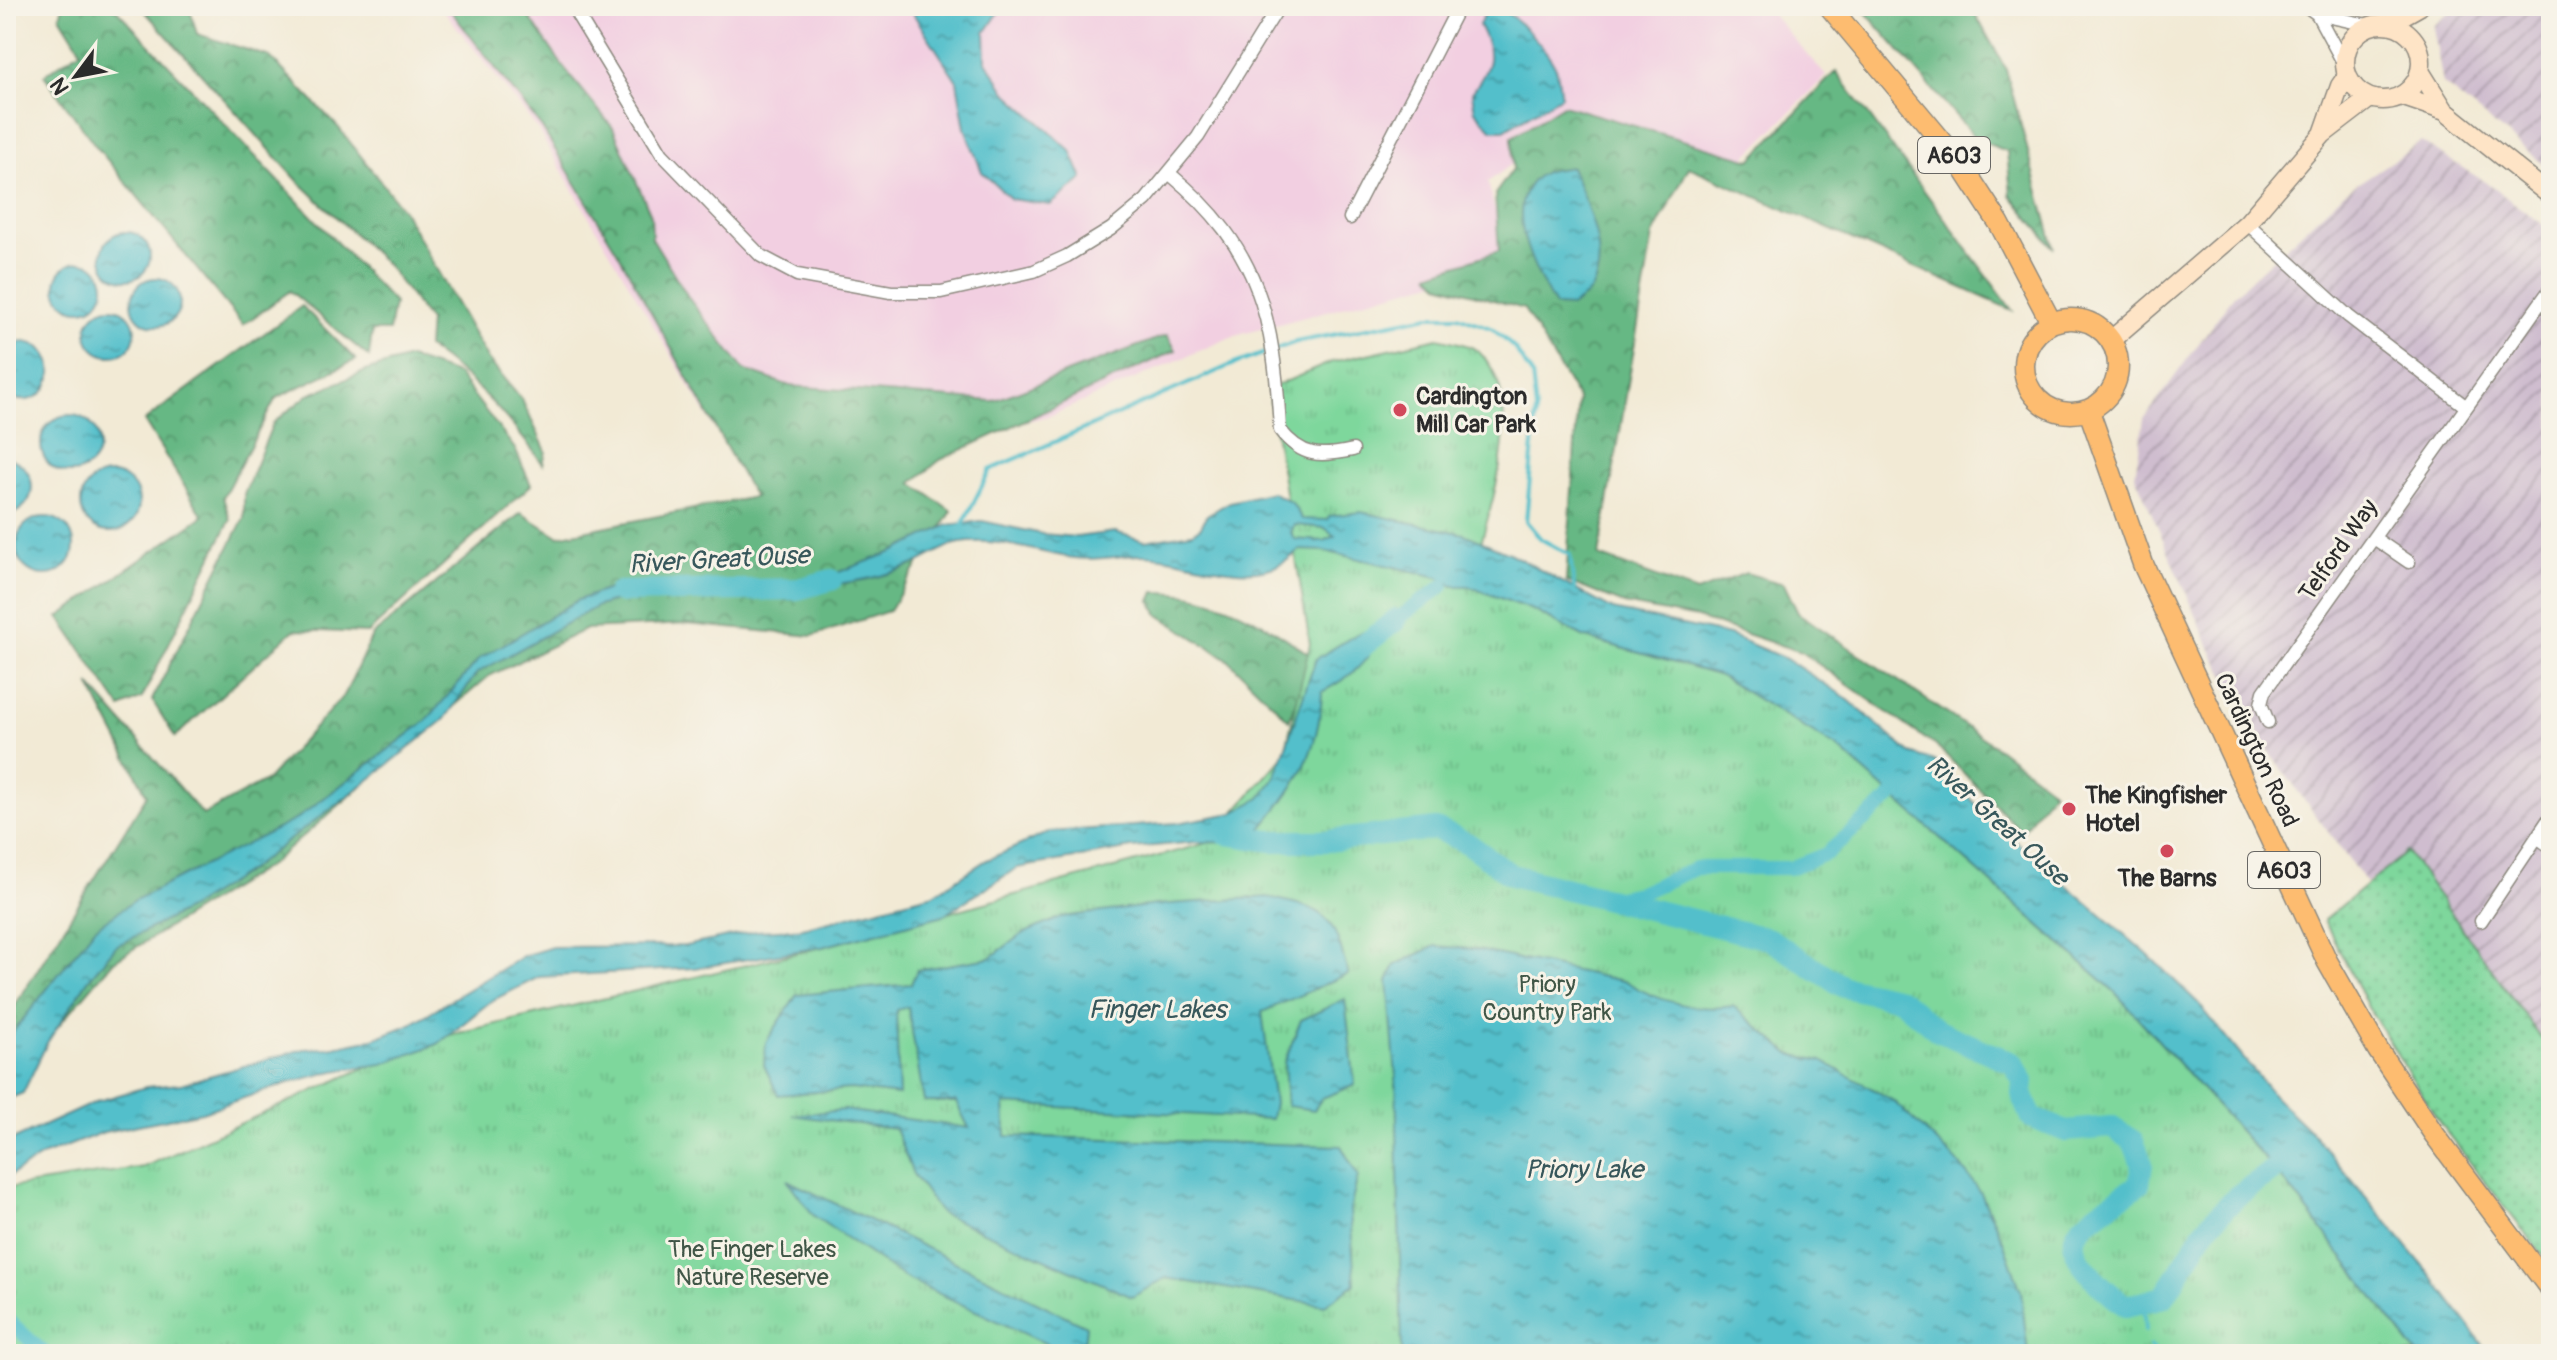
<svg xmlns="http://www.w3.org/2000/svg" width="2557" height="1360" font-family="Pangolin,sans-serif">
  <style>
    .built { fill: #f2cfe1 }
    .industrial { fill: url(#industrial-furrows) }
    .grass { fill: url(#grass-dots); stroke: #548164; stroke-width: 2 }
    .forest { fill: url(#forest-crowns); stroke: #487258; stroke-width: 2 }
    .park { fill: url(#park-tufts); stroke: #548164; stroke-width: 2 }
    .water { fill: url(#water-ripples); stroke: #3e757b; stroke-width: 2; fill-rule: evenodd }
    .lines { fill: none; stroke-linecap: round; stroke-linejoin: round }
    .stream { stroke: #52bfcb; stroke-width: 4 }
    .canal { stroke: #52bfcb; stroke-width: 14 }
    .river { stroke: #52bfcb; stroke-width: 22 }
    .street-casing { stroke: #8e8a80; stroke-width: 15 }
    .secondary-casing { stroke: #8e8a80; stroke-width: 21 }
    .primary-casing { stroke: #8e8a80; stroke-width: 23 }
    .street { stroke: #fff; stroke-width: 12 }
    .secondary { stroke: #fee4c6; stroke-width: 18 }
    .primary { stroke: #fdbc70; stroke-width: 20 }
    .poi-dot { fill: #d1495b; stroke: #f7f3e8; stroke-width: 3 }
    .labels { text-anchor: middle; stroke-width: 6; stroke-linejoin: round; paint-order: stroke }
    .shield { fill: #f7f3e8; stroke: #686764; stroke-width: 2 }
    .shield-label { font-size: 22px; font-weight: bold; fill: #2b2b2b }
    .poi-label { font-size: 24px; font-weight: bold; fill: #2b2b2b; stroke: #f7f3e8; text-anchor: start }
    .street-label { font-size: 24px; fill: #2b2b2b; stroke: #f7f3e8 }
    .park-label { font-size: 24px; fill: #405647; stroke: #f7f3e8 }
    .water-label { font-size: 26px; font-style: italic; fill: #37575b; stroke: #f7f3e8 }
  </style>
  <defs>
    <pattern id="industrial-furrows" width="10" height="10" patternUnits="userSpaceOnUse" patternTransform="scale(2)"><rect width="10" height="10" fill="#cfbdcf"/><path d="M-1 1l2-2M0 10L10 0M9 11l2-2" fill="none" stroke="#a89aa8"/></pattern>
    <pattern id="grass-dots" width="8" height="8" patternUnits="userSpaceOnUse" patternTransform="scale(2)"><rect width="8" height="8" fill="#7ed79c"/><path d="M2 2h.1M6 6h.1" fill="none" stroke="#6db987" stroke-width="1.8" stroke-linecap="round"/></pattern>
    <pattern id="forest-crowns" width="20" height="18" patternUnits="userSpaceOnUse" patternTransform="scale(2)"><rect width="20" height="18" fill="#66b884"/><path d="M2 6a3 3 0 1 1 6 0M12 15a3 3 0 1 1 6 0" fill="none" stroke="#54966c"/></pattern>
    <pattern id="park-tufts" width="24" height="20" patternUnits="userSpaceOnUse" patternTransform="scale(2)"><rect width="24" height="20" fill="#7ed79c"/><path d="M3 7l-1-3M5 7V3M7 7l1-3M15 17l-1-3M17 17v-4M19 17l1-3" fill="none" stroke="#6db987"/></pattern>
    <pattern id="water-ripples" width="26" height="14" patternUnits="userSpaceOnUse" patternTransform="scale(2)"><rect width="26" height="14" fill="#52bfcb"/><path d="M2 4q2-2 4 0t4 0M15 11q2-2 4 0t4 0" fill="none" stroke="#449ba5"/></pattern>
  </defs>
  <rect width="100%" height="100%" fill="#f7f3e8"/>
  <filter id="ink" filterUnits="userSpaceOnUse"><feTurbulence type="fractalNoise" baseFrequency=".0125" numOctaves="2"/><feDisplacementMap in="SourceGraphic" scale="16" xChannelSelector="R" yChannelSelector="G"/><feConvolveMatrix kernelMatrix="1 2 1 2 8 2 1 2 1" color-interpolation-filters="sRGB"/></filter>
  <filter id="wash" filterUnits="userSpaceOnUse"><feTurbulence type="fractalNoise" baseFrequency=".006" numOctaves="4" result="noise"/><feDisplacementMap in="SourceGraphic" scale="32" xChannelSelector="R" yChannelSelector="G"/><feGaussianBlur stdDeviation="1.8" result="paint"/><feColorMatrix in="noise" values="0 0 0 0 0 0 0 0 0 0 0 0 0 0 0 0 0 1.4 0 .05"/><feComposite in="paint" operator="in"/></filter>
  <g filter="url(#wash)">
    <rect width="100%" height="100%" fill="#f2ead5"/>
    <path class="built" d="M440,6H1765L1826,76L1744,159L1579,113L1488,182L1507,262L1231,337L1052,415L751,490L536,127Z"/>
    <path class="industrial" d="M2458,6H2551V170L2443,84L2433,26Z
      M2421,142L2487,183L2551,231V1052L2407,853L2366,883L2271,755L2212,652L2135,475L2144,419L2234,295L2345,192Z"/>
    <path class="grass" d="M2407,852L2551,1052V1266L2441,1125L2368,1007L2324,920Z"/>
    <path class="forest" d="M63,6H113L394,303L389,331H372L369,357L290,291L243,325L95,145L44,75L81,50L60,16Z
      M140,6H189L197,34L270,57L338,127L403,210L488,360L522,400L546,451L543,464C509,418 474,379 427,347L429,321L387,265L298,181Z
      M447,6H522L562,65L613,128L651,215L652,238L690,300L744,370L790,386L993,401L1167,335L1176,350L940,460L912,483L952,511L889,611L812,636L687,624L586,629L489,676L271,864L114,961L18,1073L6,1075V1020L147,795L89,684L203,815L267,780L345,694L372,636L521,513L558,536L754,497L617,251L542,128Z
      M1860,6H1971L2006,70L2054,248L2011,195L2007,151L1977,140Z
      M1836,71L2012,310L1689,167L1653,235L1599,556L1697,592L1746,573L1784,584L1798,613L1998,748L2053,790L2022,832L1940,749L1801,652L1697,618L1624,604L1566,581L1578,399L1524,309L1440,284L1429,274L1499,251L1495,194L1513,169L1512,137L1563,105L1751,160Z
      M302,306L356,360L276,398L223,497L230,520L142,698L121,708L59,617L203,516L144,421Z
      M409,358L457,374L515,449L531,485L368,633L294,630L175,737L152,700L244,518V494L273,423L308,395L371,369Z
      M1155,592C1216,592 1267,623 1314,658L1289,720L1226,658L1159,615L1151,601Z"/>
    <path class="park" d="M1438,338C1449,341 1470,344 1478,351C1534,403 1484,523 1469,586L1535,611L1583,637L1718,675L1837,747L2114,991L2287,1184L2417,1354H6V1188L144,1167L424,1041L822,947L1207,843L1284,756L1310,644L1268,389L1332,362Z"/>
    <path class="water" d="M913,6H1003L985,33L986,61L1007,93L1071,151L1083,179L1050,205L1011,199L982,172L965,128L957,81L914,15Z
      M1489,6C1509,6 1551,52 1557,71C1559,79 1559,88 1561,96L1504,130H1492L1475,111L1472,93C1492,63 1495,57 1479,25Z
      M1571,167C1585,201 1612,255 1591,290C1587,296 1577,302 1571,307L1555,306C1535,272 1498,203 1541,174C1549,169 1562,169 1571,167Z
      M102 256a24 24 0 1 1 48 0a24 24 0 1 1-48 0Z
      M56 286a24 24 0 1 1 48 0a24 24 0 1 1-48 0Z
      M132 302a24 24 0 1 1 48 0a24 24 0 1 1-48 0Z
      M87 332a24 24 0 1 1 48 0a24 24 0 1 1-48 0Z
      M15,342C71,338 57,419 6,396V346Z
      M41 444a29 29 0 1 1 58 0a29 29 0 1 1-58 0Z
      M6,457C40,466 41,508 6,516Z
      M81 503a29 29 0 1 1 58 0a29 29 0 1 1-58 0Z
      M1272,492L1292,503L1302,519L1328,520L1329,516L1361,512L1464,534L1511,554L1613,610L1729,635L1786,659L1845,697L1910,753L1935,761L1990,819L2147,954L2198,1003L2275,1097L2316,1137L2430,1274L2490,1354H2417L2287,1184L2114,991L1838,748L1718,675L1583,637L1535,611L1468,586H1453L1438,577L1324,551L1299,550C1257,595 1193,555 1142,555C1119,555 1097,561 1075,558C1036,553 1000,537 960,543C943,546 926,560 910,566C876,581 833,585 796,588L895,551L948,525L982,521L1042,534L1076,537L1115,532L1145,541L1192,533L1201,527L1207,515L1230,502ZM1295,525L1325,528L1335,536L1324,541L1294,539L1291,532Z
      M16 546a29 29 0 1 1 58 0a29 29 0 1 1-58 0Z
      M622,584L707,589L646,592L598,606L477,673L444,720L374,776L248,871L188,909L116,946L88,980L47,1043L23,1093L6,1100V1041L95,928L135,900L295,820L426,721L479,659L578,600Z
      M1373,630L1378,637C1367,666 1349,677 1322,692C1319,761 1292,791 1249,843L1196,842L1132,848L1017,868L944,915L822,947L695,968L539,977L491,1001L438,1044L383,1064L334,1071L288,1083L202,1112L104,1132L44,1155L6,1178V1143L98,1101L146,1087L181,1084L304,1049L329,1048L373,1039L411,1024L523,956L552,947L685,946L756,931L799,929L934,894L985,861L1049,832L1177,823L1233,813L1260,798L1275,778L1316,659L1357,634Z
      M1267,897C1329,910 1332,913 1348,974L1262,1012L1274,1103L1271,1119L1004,1104L1006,1136L1341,1146L1358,1176L1350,1210L1355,1284L1325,1305L1166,1278L1132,1297L940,1213L913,1174L895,1129L792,1115L844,1110L969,1128L956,1102H924L908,1007L896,1010L899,1095L851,1089L778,1095L764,1065L766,1042L797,995L911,984L917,970L990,958L1022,934L1062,917L1156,905Z
      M1435,946L1473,949L1627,982C1656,1001 1698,1012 1733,1006L1790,1054L1822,1061L1892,1100L1957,1161L1981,1193L2003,1241L2021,1291L2028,1354H1402L1396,1077L1388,981L1395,965Z
      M1345,999L1355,1085L1322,1098L1314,1110L1287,1106L1284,1063L1301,1020Z
      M787,1180L1086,1326L1083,1354H1068L905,1278L814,1216Z"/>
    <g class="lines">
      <path class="stream" d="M962,526L990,470L1229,366L1296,342L1429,316H1458L1493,329L1514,348L1532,375L1536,411L1526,521L1541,539L1570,555L1575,594
        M2144,1302L2146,1330
        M2150,1346L2158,1354"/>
      <path class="canal" d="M1396,620L1443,586
        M1602,901L1642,892L1696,868H1790L1826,854L1906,784
        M6,1318L45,1354"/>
      <path class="river" d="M619,592L798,589L831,580
        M1355,652L1396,620
        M1226,834L1270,841H1327L1436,829L1467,843L1511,875L1769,939L1844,987L1900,999L1938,1031L2013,1063L2023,1081L2022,1094L2032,1118L2066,1131L2111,1127L2133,1141L2142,1164L2139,1184C2121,1198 2099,1210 2082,1226C2055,1251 2107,1292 2126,1306L2164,1297L2205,1229L2237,1196L2290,1159"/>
    </g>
  </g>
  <g filter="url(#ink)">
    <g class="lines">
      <g class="street-casing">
        <path id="street" d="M572,6L662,154L761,256L797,275L891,292H941L1034,271L1067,256L1111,229L1146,200L1198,137L1279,6
          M2306,6L2317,14L2372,26
          M2317,14L2345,66
          M1170,174C1260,248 1274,318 1280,430C1302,458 1321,457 1353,450
          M1350,218L1459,6
          M2247,223L2348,316L2465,406
          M2374,538L2409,562
          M2268,722L2261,704L2264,692L2551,288
          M2537,837L2551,847
          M2481,921L2551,816"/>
      </g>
      <g class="secondary-casing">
        <path id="secondary" d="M2388,24L2420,6
          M2345 62a38 38 0 1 1 76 0a38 38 0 1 1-76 0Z
          M2420,71L2445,111
          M2401,96L2445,111L2551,196
          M2323,134L2340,86L2347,76
          M2111,340L2247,223L2323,134L2370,98"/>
      </g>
      <g class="primary-casing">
        <path id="primary" d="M1829,6L1960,163L1999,223L2051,322
          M2024 366a47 47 0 1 1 94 0a47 47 0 1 1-94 0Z
          M2089,411L2143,564L2327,961L2378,1050L2434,1134L2551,1290"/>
      </g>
      <use href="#street" class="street"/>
      <use href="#secondary" class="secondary"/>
      <use href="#primary" class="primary"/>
    </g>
  </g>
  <g class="poi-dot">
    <circle cx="1400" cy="410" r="8"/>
    <circle cx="2069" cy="809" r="8"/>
    <circle cx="2167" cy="851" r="8"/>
  </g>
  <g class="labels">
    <g class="shield">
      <rect x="1918" y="137" width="72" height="36" rx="6"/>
      <rect x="2248" y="852" width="72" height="36" rx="6"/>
    </g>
    <g class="shield-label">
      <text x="1954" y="163">A603</text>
      <text x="2284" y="878">A603</text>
    </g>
    <g class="poi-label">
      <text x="1416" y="404">Cardington<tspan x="1416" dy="28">Mill Car Park</tspan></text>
      <text x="2085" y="803">The Kingfisher<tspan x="2085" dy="28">Hotel</tspan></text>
      <text x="2167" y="886" text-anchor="middle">The Barns</text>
    </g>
    <g class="street-label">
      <text transform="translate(2338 550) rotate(-55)" y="8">Telford Way</text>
      <text transform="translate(2257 750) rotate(65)" y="8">Cardington Road</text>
    </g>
    <g class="park-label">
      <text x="1547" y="992">Priory<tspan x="1547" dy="28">Country Park</tspan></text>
      <text x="752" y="1257">The Finger Lakes<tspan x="752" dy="28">Nature Reserve</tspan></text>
    </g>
    <g class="water-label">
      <text transform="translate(719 559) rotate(-3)" y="9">River Great Ouse</text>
      <text transform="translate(1998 820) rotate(42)" y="9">River Great Ouse</text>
      <text x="1157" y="1018">Finger Lakes</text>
      <text x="1584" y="1178">Priory Lake</text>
    </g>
  </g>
  <rect width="2557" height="1360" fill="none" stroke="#f7f3e8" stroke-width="32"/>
  <g transform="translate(76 76) rotate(238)" stroke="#f7f3e8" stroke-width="6" paint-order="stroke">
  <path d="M0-6L14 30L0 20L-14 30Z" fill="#2b2b2b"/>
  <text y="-12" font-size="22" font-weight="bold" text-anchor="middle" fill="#2b2b2b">N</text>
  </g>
</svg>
